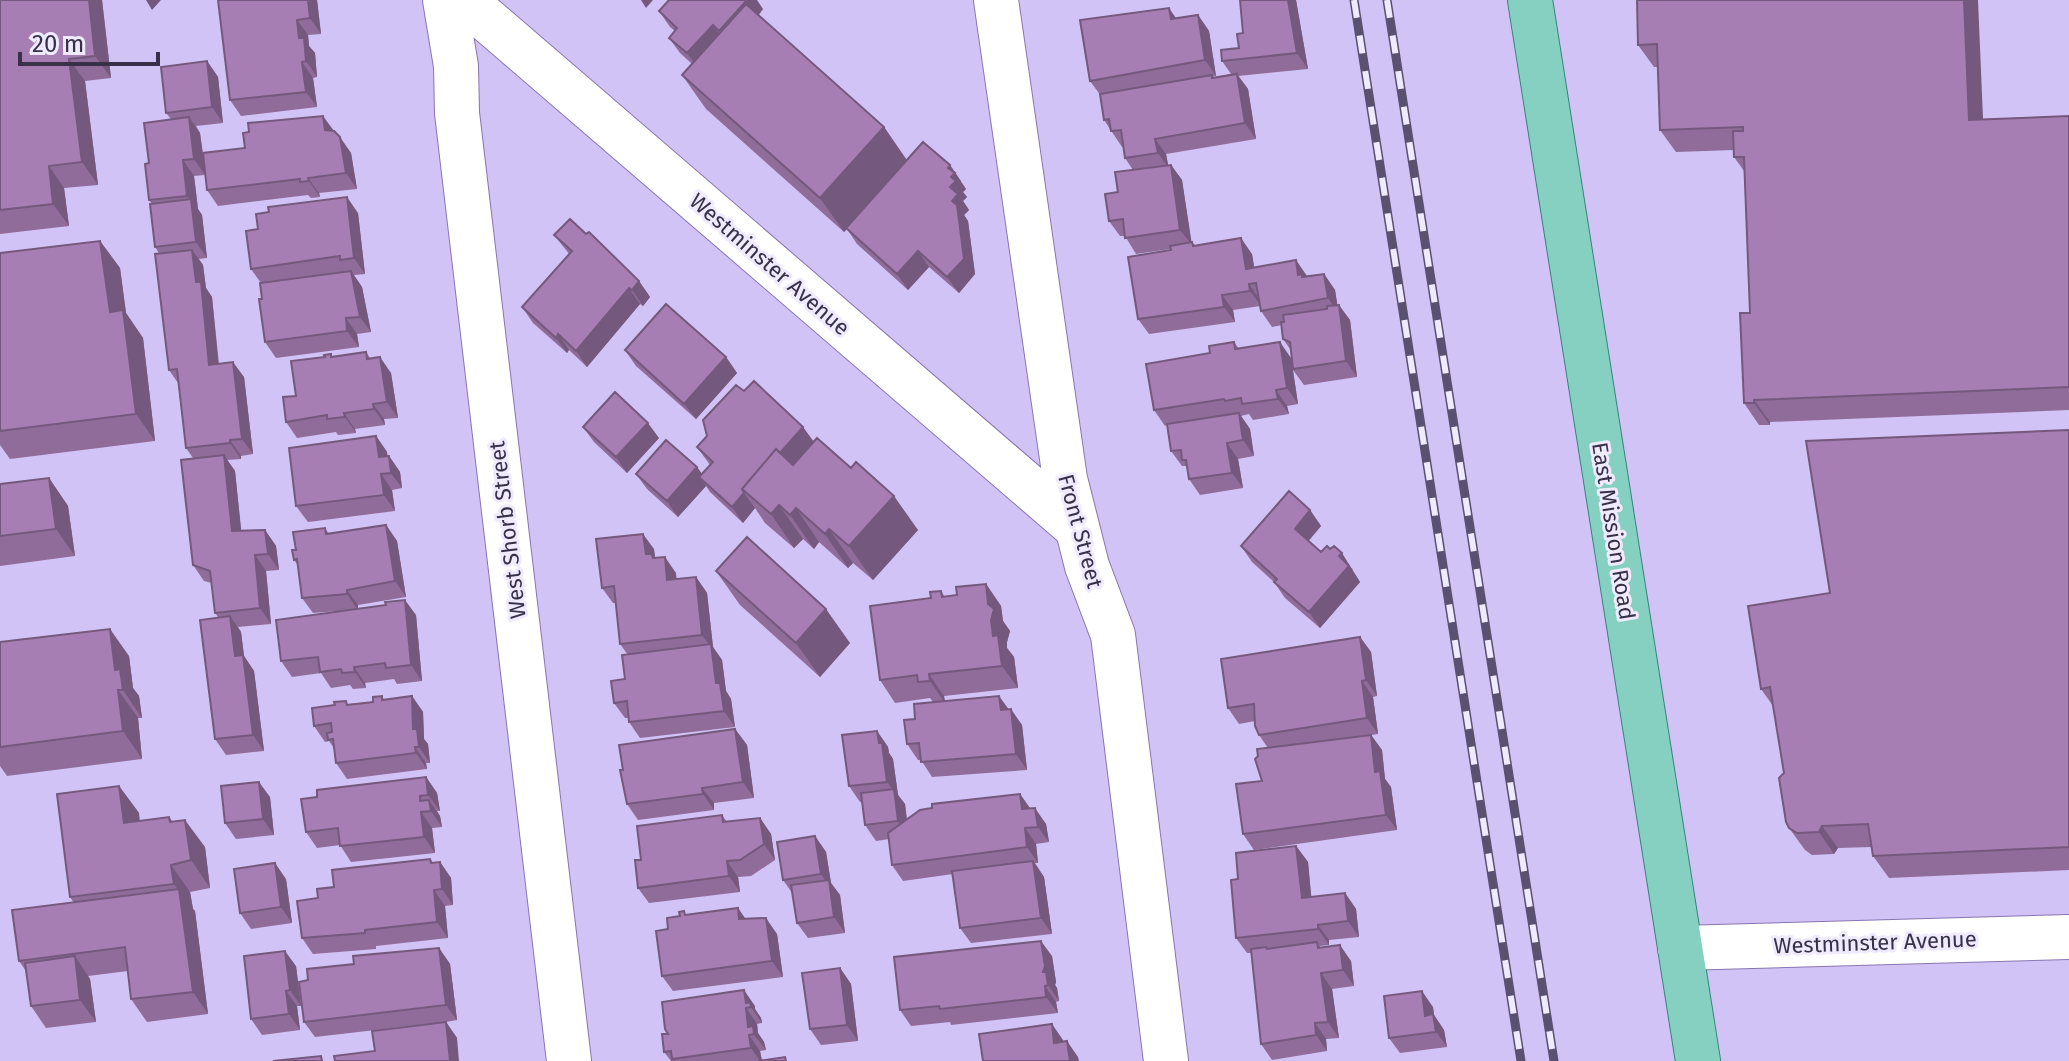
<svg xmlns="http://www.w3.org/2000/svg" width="2069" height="1061" font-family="'Fira Sans',sans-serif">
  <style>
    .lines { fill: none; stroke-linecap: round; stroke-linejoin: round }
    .minor-casing { stroke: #8875b0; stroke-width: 46 }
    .major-casing { stroke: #36837e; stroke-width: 46 }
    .minor { stroke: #fff; stroke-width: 44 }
    .major { stroke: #86d0c2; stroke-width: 44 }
    .rail-casing { stroke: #5a506f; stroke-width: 9 }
    .rail { stroke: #efeafe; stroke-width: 6; stroke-dasharray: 18; stroke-linecap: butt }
    .wall { fill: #906c9a }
    .shaded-wall { fill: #75587d }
    .building { fill: #a77eb3; stroke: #75587d; stroke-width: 2 }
    .labels { text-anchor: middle; stroke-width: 6; stroke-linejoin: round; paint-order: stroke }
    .street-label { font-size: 22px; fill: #383049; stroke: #efeafe }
  </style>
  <rect width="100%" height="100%" fill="#d2c3f6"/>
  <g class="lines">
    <g class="minor-casing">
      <path id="minor" d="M445,0L456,66L457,113L569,1061
        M464,0L1077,528
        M996,0L1065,479L1087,566L1113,635L1166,1061
        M1680,948L2069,937"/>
    </g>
    <g class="major-casing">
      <path id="major" d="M1530,0L1698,1061"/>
    </g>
    <use href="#minor" class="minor"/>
    <use href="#major" class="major"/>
    <g class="rail-casing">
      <path id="rail" d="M1354,0L1521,1061
        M1387,0L1554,1061"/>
    </g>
    <use href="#rail" class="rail"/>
  </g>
  <path class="wall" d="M0,0H102L111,78L85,81L98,185L64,188L69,226L0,234Z
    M218,0H317L321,34L308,35L309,46L315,53L317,77L313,78L317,107L241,116L230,100Z
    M1240,0H1296L1308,69L1238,76L1248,89L1256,139L1166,154L1168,165H1171L1182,180L1191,242L1195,245L1252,254L1254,267L1307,277L1324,274L1335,290L1337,305L1350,320L1357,377L1304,385L1293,370L1298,404L1287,406L1289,414L1253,420L1249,414L1241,416L1250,429L1254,456L1238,459L1243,488L1200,495L1189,479L1188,469L1186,466H1182L1171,451L1167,425L1165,426L1154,410L1210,353L1234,342L1239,349L1292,359L1290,349L1283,339L1282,325L1272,327L1261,311L1260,306L1233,310L1235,322L1149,334L1138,319L1170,249L1136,254L1125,236H1120L1109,221L1118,192L1133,170L1125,158L1123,147H1122L1104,120L1101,96L1090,81L1176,19L1198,15L1209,31L1216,76H1213L1214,77L1231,74L1222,61L1239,48L1243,33Z
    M1637,0L1983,119L2069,116V410L1770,422V425H1759L1744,403L1750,313L1744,171L1734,157V150L1676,152L1660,130L1658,67H1654L1638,45Z
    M763,9L759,15L884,127L907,160L950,165L961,181V182L966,189L963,192L967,197L963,201L969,210L964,215L968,221L975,274L959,293L929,267L908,290L857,244L847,229L844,232L706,109L682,75L692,64L680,53L669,38L675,31L670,27L659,11Z
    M207,61L218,77L223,123L196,126L200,133L203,153L245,148L334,132L351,153L357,189L319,193L320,197L311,198L308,195L218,206L207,190L205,175L194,176L198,209L202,215L207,258L199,259L203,265L206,288L212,297L219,364L244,377L253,454L241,456V459L227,460L235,471L241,531L265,530L276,546L279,570L266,571L271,624L238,627L241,632L244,656L254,671L264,751L226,755L215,739L218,617L215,613L212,583L204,581L193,565V458L186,448L178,383L169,370L159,253L155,247L152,204L149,200V163L171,119L166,113Z
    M358,213L365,274L354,275L362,287L371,332L357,334L359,347L276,358L265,342L261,283L251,269Z
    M554,235L639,281L650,297L643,306L640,304L587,367L569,350L567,353L533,323L522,307L570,255Z
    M100,241L120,268L126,313L143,338L155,441L10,459L0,445V253Z
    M625,350L726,357L737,373L696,419L636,366Z
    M366,352L370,358L391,373L398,418L384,419L385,425L355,429L356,433L338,435L336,432L297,438L286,422L296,396L325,357L331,354L333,357Z
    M744,391L803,427L813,442L918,530L873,580L853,563L848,568L819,542L814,549L803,539L794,548L765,523L755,508L743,523L710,492L706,486L678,517L647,489L636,474L697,467L702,474L710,465L697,447Z
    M583,427L659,438L627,473L594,442Z
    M2069,430V870L1889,878L1873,856L1872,847L1838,848L1834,854L1812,855L1805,850L1789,828L1784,773L1773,706L1761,689L1830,593Z
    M376,436L387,452V456H389L400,472L402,488L392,490L395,511L308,522L296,506Z
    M49,478L68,506L75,556L0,566V484Z
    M1310,510L1321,526L1308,541L1321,552L1353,569L1352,570L1360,582L1320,628L1285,598L1274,582L1252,562L1241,546Z
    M386,525L397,541L406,597L358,605V609L416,615L422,681L397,684L394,679L365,683L366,688L353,689L350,685L331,688L321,673L292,677L281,661L338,611L313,613L302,598L298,565L294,560L296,550L325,528L329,534Z
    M654,549L655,558L676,573V579L696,577L707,593L713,647L722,660L726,691L731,699L735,727L640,738L629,722V718H625L614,703L625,679L628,655L620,644L616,603H613L602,588Z
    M716,571L850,643L820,677L740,605Z
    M986,584L1001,606L1003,621L1010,631L1007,642V648L1014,657L1018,688L944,696L945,701L1009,709L1022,725L1027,770L932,777L921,760H918L907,744L933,702L930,698L895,703L880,680L931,598L941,591L945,597L957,595Z
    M1360,637L1371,652L1377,696L1373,697L1378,734L1371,735L1382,750L1385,779L1391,787L1397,830L1254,850L1243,834L1262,781L1268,748L1259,735L1255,721L1239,724L1228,708Z
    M0,642L129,656L133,688L139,696L142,718H138L142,759L7,776L0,766Z
    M382,696L384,700L412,696L423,712L424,739L428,744L430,763H426L427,769L347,779L336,763L334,748L329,741L325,742L314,726L335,705L373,702Z
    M735,729L747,745L754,798L714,803V810L638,820L627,804L623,770Z
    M877,731L888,747L889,753L893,759L898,795L905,804L907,820L1020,794L1030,808L1046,824L1049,842L1036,844L1038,863H1035L1044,877L1052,934L971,943L960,928L953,874L903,881L892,865L889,839L876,841L865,825L862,802H860L849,786Z
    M426,777L437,793L440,811H437L440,816L442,827L432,828L435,853L351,862L340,845L317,848L306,832L317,797Z
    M119,786L139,813V821H173L205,847L210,888L190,892L193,909L195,911L208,1014L147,1022L131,999L128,971L88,976L90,979L96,1022L46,1028L31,1006L26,971L19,961L74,903L70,897Z
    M270,797L274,835L236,839L225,823Z
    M722,815L727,822L760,818L771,834L775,860L751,876L738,877L740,892L649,903L638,888L641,860Z
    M815,836L826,852L831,883L840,895L845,933L808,938L797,923L793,894L783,880Z
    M1296,846L1308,862L1311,897L1345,893L1356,909L1359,937L1329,940V945L1320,946L1321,948L1351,961L1354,986L1332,989L1339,1038L1326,1039L1327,1051L1272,1060L1261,1044L1252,953H1247L1236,938L1238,879Z
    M430,859L433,863L440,862L451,878L453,905L445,906L448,938L376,946V949L313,954L302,938L318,898L334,887Z
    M286,879L292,923L251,929L240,913Z
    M738,908L745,919L777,934L783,977L673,991L662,976L668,929L686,915Z
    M439,948L450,964L457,1020L446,1022L457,1038L375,1051L445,1022L315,1037L304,1022L308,980L354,964Z
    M1052,956L1056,982L1055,985L1057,988L1059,1001L1056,1002L1058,1013L951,1025L950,1022L911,1026L900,1010Z
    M296,966L301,1006H297L300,1030L262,1035L251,1019Z
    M840,968L851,984L858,1041L821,1045L810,1029Z
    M755,1006V1009L761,1018L762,1023L757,1024L758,1033L764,1042L766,1050L760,1051L762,1061H788H671L664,1052L668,1034L665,1029Z
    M1433,1007L1434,1015L1444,1030L1447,1047L1400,1053L1389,1038Z"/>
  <path class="shaded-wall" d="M89,0H102L111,78L95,56Z
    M146,0H161L152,10Z
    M308,0H317L321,34L310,18Z
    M641,0H653L646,8Z
    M747,0H757L763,9L730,47L719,31Z
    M1288,0H1296L1308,69L1297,53Z
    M1964,0H1978L1984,142L1969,120Z
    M1169,8L1180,24L1171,19Z
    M1198,15L1209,31L1216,76L1205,60Z
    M297,20L308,35L309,46L315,53L317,77L306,61L299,38Z
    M713,25L724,41L699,69L687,53Z
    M69,59L85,81L98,185L82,162Z
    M207,61L218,77L223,123L212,107Z
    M302,62L313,78L317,107L306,92Z
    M1237,74L1248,89L1256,139L1245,123Z
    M323,116L334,131L325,130Z
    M189,117L200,133L205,175L194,159Z
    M884,127L907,161L844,232L820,198Z
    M340,137L351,153L357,189L346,173Z
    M1155,139L1166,154L1169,169L1158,153Z
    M183,160L194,176L198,209L202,215L207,258L196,242L192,202L187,196Z
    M950,165L966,189L963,192L967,197L963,201L969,210L964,215L968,221L975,274L959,293L947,277L952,201L951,177L948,168Z
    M1171,165L1182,180L1192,245L1180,230Z
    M49,166L64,188L69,226L53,204Z
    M308,178L319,193L320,197L309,181Z
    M347,197L358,213L365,274L354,258Z
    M1241,238L1252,254L1257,284L1246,269Z
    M100,241L120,268L126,313L143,338L155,441L136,414L110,312Z
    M192,250L203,265L206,288L212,297L220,381L209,365L196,282Z
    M918,251L929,267L908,290L897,274Z
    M1296,260L1307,276L1308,283L1298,275Z
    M351,271L362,287L371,332L360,317Z
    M1324,274L1335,290L1339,314L1328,298Z
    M639,281L650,297L643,306L632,290Z
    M1249,284L1260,300L1261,306L1250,291Z
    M629,288L640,304L587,367L576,351Z
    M1222,295L1233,310L1235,322L1224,307Z
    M1339,305L1350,320L1357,377L1346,361Z
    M346,318L357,334L359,347L347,331Z
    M558,334L569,350L567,353L556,338Z
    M1280,342L1291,358L1298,404L1287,388Z
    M380,357L391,373L398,418L387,402Z
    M726,357L737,373L696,419L684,404Z
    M233,362L244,377L253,454L242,439Z
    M1276,390L1287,406L1289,414L1278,399Z
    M1754,400L1770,422V425L1754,403Z
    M373,404L384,419L385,425L374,409Z
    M344,413L355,429L356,433L345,417Z
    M1239,413L1250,429L1254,456L1243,440Z
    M648,423L659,438L627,473L616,457Z
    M803,427L814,442L759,504L745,492Z
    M376,436L387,452L390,473L379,457Z
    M230,440L241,456V459L230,443Z
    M1227,443L1238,459L1243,488L1232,473Z
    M224,455L235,471L243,547L232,531Z
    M389,456L400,472L402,488L391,473Z
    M697,467L708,483L699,477L706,486L678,517L667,501Z
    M381,474L392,490L395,511L384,495Z
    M49,478L68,506L75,556L56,529Z
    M744,493L755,508L743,523L732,507Z
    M894,496L918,530L873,580L849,546Z
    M779,505L803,539L794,548L771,514Z
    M796,508L819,542L814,549L790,515Z
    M1310,510L1321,526L1306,544L1295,529Z
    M386,525L397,541L406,597L395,581Z
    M829,529L853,563L848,568L825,534Z
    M265,530L276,546L279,570L268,554Z
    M643,534L654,549L655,558L664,574L646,554Z
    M1342,553L1360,582L1320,628L1309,612Z
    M255,555L266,571L271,624L260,608Z
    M665,557L676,573L678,596L667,580Z
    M696,577L707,593L713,647L722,660L726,691L731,699L735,727L724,711L716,683L712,648L702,635Z
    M986,584L1001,606L1003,621L1010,631L1007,642V648L1014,657L1018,688L1002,666L993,636Z
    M347,590L358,605V610L347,594Z
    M405,600L416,615L422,681L411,665Z
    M826,609L850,643L820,677L796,643Z
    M230,616L241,632L244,656L254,671L264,751L253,735L235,656Z
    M110,629L129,656L133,688L139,696L142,718L123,690L115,670Z
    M1360,637L1371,652L1377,696L1366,680Z
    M354,667L365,683L366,688L355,672Z
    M929,674L944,696L945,703L930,681Z
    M1362,681L1373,697L1378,734L1367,718Z
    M118,690L138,718L142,759L123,731Z
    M412,696L423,712L424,739L428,744L430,763L419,747L413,729Z
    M999,696L1010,711L1001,710Z
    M1011,709L1022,725L1027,770L1016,754Z
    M735,729L747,745L754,798L743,782Z
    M877,731L888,747L889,753L893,759L898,795L905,804L909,837L898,821L894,791L887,782Z
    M1371,735L1382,750L1385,779L1391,787L1397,830L1386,815L1375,772Z
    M415,747L426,763L427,769L416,753Z
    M426,777L437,793L440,811L428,795Z
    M259,782L270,797L274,835L263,819Z
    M119,786L139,813L143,850L124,823Z
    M702,788L714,803V810L703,794Z
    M1020,794L1031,810L1022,809Z
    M429,800L440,816L442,827L431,811Z
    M1035,808L1046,824L1049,842L1038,827Z
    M421,812L432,828L435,853L424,837Z
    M169,817L189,845L185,820L205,847L210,888L191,860L170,822Z
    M760,818L771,834L775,860L764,844Z
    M1822,826L1838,848L1834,854L1819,832Z
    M1025,828L1036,844L1038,863L1027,847Z
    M815,836L826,852L831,883L840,895L845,933L834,917L830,887L821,874Z
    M1296,846L1308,862L1313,914L1302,898Z
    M430,859L441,875L440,862L451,878L453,905L442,889Z
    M727,861L738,877L740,892L729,876Z
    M1033,861L1044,877L1052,934L1041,918Z
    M275,863L286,879L292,923L281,907Z
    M171,865L190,892L193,909L195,911L208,1014L193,992L180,892L174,884Z
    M434,890L445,906L448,938L437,922Z
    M1345,893L1356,909L1359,937L1348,921Z
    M738,908L749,924L739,919Z
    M766,918L777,934L783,977L772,961Z
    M1318,925L1329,940V945L1318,929Z
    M1041,941L1052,956L1056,982L1055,985L1057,988L1059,1001L1048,985L1043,972Z
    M1340,945L1351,961L1354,986L1343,970Z
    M439,948L450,964L457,1020L446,1005Z
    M285,951L296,966L301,1006L290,990Z
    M75,956L90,979L96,1022L80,1000Z
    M840,968L851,984L858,1041L847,1025Z
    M1321,973L1332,989L1339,1038L1328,1022Z
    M1045,986L1056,1002L1058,1013L1046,997Z
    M744,990L755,1006V1009L761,1018L762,1023L751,1007L746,1003Z
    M286,991L297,1006L300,1030L289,1014Z
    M1422,991L1433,1007L1434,1015L1444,1030L1447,1047L1425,1016Z
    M746,1008L757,1024L758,1033L764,1042L766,1050L748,1027Z
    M446,1022L457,1038L459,1061H450Z
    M1315,1023L1326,1039L1327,1051L1316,1035Z
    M1052,1024L1063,1040L1065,1059L1054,1043Z
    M749,1035L760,1051L762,1061H760L751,1048Z
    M1067,1041L1078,1057L1079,1061H1070Z"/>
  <path class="building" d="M0,0H89L95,56L69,59L82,162L49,166L53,204L0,210Z
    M218,0H308L310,18L297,20L299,38H304L306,61L302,62L306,92L230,100Z
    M669,0H747L719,31L713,25L687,53L669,38L677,28L659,11Z
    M1240,0H1288L1297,53L1222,61L1221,50L1239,48L1237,34L1243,33Z
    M1637,0H1964L1969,120L2069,116V387L1754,400V403H1744L1740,313H1750L1744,157H1734L1733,131H1743V127L1660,130L1657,44L1638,45Z
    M746,4L884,127L820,198L682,75Z
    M1169,8L1171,19L1198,15L1205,60L1090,81L1080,20Z
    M207,61L212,107L166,113L161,67Z
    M1237,74L1245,123L1155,139L1158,153L1125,158L1121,130L1111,131L1109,119L1104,120L1100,94L1212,75V78Z
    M323,116L325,130L334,131L340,137L346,173L308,178L309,181L300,182V179L207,190L203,153L245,148L243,133L249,132L248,123Z
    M189,117L194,159L183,160L187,196L149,200L145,164L149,163L144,123Z
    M923,142L950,165L948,168L955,173L951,177L956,181L950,187L958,194L952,201L957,205L964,259L947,277L918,251L897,274L846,228Z
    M1171,165L1180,230L1125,238L1123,219L1109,221L1105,194L1118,192L1115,172Z
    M347,197L354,258L340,260V256L251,269L246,231L258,229L256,214L269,212L268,207Z
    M191,199L196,242L155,247L150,204Z
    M570,219L586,234L589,232L639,281L632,290L629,288L576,351L558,334L556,338L522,307L572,251L554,235Z
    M1241,238L1246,269L1296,260L1298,275L1302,274V277L1324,274L1328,298L1261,311L1256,283L1249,284L1250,291L1222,295L1224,307L1138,319L1128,257L1171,250L1170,246L1192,242L1193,246Z
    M100,241L110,312L123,310L136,414L0,431V253Z
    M192,250L196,282H201L209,365L233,362L242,439L230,440V443L186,448L177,369L169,370L155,254Z
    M351,271L360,317L346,318L347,331L265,342L259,299H262L260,283Z
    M666,304L726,357L684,404L625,350Z
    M1339,305L1346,361L1293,369L1290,342L1283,339L1281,322H1284L1283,315L1327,309V306Z
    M1234,342L1235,349L1280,342L1287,388L1276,390L1278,399L1242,404L1241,398L1225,401L1224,399L1154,410L1146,364L1210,353L1209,346Z
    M366,352L367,359L380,357L387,402L373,404L374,409L344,413L345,417L327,419V415L286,422L283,397L296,396L291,361L325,357L324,355L331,354V357Z
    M754,381L803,427L780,453L776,449L742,489L744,493L732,507L699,477L713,462L697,447L707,436L703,420L736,385L744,391Z
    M615,392L648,423L616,457L583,427Z
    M1239,413L1243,440L1227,443L1232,473L1189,479L1186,460H1182L1181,450L1171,451L1167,424Z
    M2069,430V847L1873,856L1868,824L1822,826L1819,832L1797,833L1789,828L1786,822L1779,778L1784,773L1770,687L1761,689L1748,606L1830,593L1806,441Z
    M376,436L379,457L389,456L391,473L381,474L384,495L296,506L289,448Z
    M817,438L851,468L856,462L894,496L849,546L829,529L825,534L796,508L790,515L779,505L771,514L742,489L776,449L793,465Z
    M666,440L697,467L667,501L636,474Z
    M224,455L232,531L265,530L268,554L255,555L260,608L215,613L210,571L193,565L181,460Z
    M49,478L56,529L0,536V484Z
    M1289,491L1310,510L1295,529L1321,552L1327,546L1330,549L1334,546L1342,553L1339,556L1349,566L1309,612L1274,582L1277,579L1241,546Z
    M386,525L395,581L347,590V594L302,598L297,559L294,560L292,550H296L293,532L325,528L326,534Z
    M643,534L646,554H652L653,558L665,557L667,580L696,577L702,635L620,644L614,586L602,588L596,539Z
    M747,537L826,609L796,643L716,571Z
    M986,584L988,604L994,609L991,620L993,636L998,635L1002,666L929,674L930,681L918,682L917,675L880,680L870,606L931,598L930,592L941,591L942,597L957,595L956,587Z
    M405,600L411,665L386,668L385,663L354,667L355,672L342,673L341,669L320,672L318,657L281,661L276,620L386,605L385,602Z
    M230,616L235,656L243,655L253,735L215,739L200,620Z
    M110,629L115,670L120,669L123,690H118L123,731L0,747V642Z
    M1360,637L1366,680L1362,681L1367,718L1259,735L1255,726L1254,704L1228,708L1221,659Z
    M711,644L716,683H720L724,711L629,722L627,701L614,703L611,681L625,679L622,655Z
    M382,696V700L412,696L413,729H417L419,747H415L416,753L336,763L333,739L328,740L327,733L332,732L331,723L314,726L312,708L335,705L334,702L346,701L347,705L373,702V697Z
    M999,696L1001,710L1011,709L1016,754L921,762L919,743L907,744L904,720L915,719L914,704Z
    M735,729L743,782L702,788L703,794L627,804L620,770H623L619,745Z
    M877,731L879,743H882L887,782L849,786L842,735Z
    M1371,735L1375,772L1380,771L1386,815L1243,834L1236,784L1262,781L1255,759L1258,756L1257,749Z
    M426,777L428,795L420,796V801L429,800L431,811L421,812L424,837L340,846L338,828L306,832L301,799L317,797V790Z
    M259,782L263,819L225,823L221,786Z
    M119,786L124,823L169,817L170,822L185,820L191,860L171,865L174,884L70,897L57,794Z
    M894,789L898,821L865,825L861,793Z
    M1020,794L1022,809L1035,808L1038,827L1025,828L1027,847L892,865L888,833L920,810L932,808V804Z
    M722,815L723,822L760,818L764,844L740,860L727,861L729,876L638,888L635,860H641L637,826Z
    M815,836L821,874L783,880L777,842Z
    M1296,846L1302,898L1345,893L1348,921L1318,925V929L1236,938L1231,880L1238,879L1236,853Z
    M430,859L431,863L440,862L442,889L434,890L437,922L365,930V933L302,938L297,901L318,898L317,889L334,887L332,870Z
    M1033,861L1041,918L960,928L952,871Z
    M275,863L281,907L240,913L234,869Z
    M829,880L834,917L797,923L791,885Z
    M179,889L193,992L131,999L125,947L19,961L12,910Z
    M738,908L739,919L766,918L772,961L662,976L656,931L668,929L667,918L680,916L679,912L684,911L685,915Z
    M1041,941L1045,966L1043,972H1046L1048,985L1045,986L1046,997L940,1009L939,1006L900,1010L894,957Z
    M1317,942L1318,948L1340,945L1343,970L1321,973L1328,1022L1315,1023L1316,1035L1261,1044L1251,949L1266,947L1267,949Z
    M439,948L446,1005L304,1022L299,982L308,980L307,969L354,964L353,956Z
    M285,951L290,990L286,991L289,1014L251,1019L244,956Z
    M75,956L80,1000L31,1006L25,963Z
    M840,968L847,1025L810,1029L802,973Z
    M744,990L746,1003L750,1002L751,1007L746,1008L748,1027L753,1026L754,1034L749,1035L751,1048L672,1059L671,1051L664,1052L662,1034H668L665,1029L662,1002Z
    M1422,991L1425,1016L1433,1014L1436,1032L1389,1038L1384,996Z
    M446,1022L450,1061H335L334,1056L375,1051L372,1031Z
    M1052,1024L1054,1043L1067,1041L1070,1061H983L979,1034Z
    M321,1056L322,1061H273Z
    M785,1057L786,1061H758Z"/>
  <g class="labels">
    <g class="street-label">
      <text transform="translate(770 264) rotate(41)" y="8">Westminster Avenue</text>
      <text transform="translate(507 530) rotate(-97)" y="8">West Shorb Street</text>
      <text transform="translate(1081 531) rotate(75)" y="8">Front Street</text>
      <text transform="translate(1614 531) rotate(81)" y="8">East Mission Road</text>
      <text transform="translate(1875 942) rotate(-2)" y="8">Westminster Avenue</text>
    </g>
  </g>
  <path d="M20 52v12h138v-12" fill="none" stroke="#383049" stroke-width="4"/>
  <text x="32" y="52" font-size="24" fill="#383049" stroke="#efeafe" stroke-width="6" paint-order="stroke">20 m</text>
</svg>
